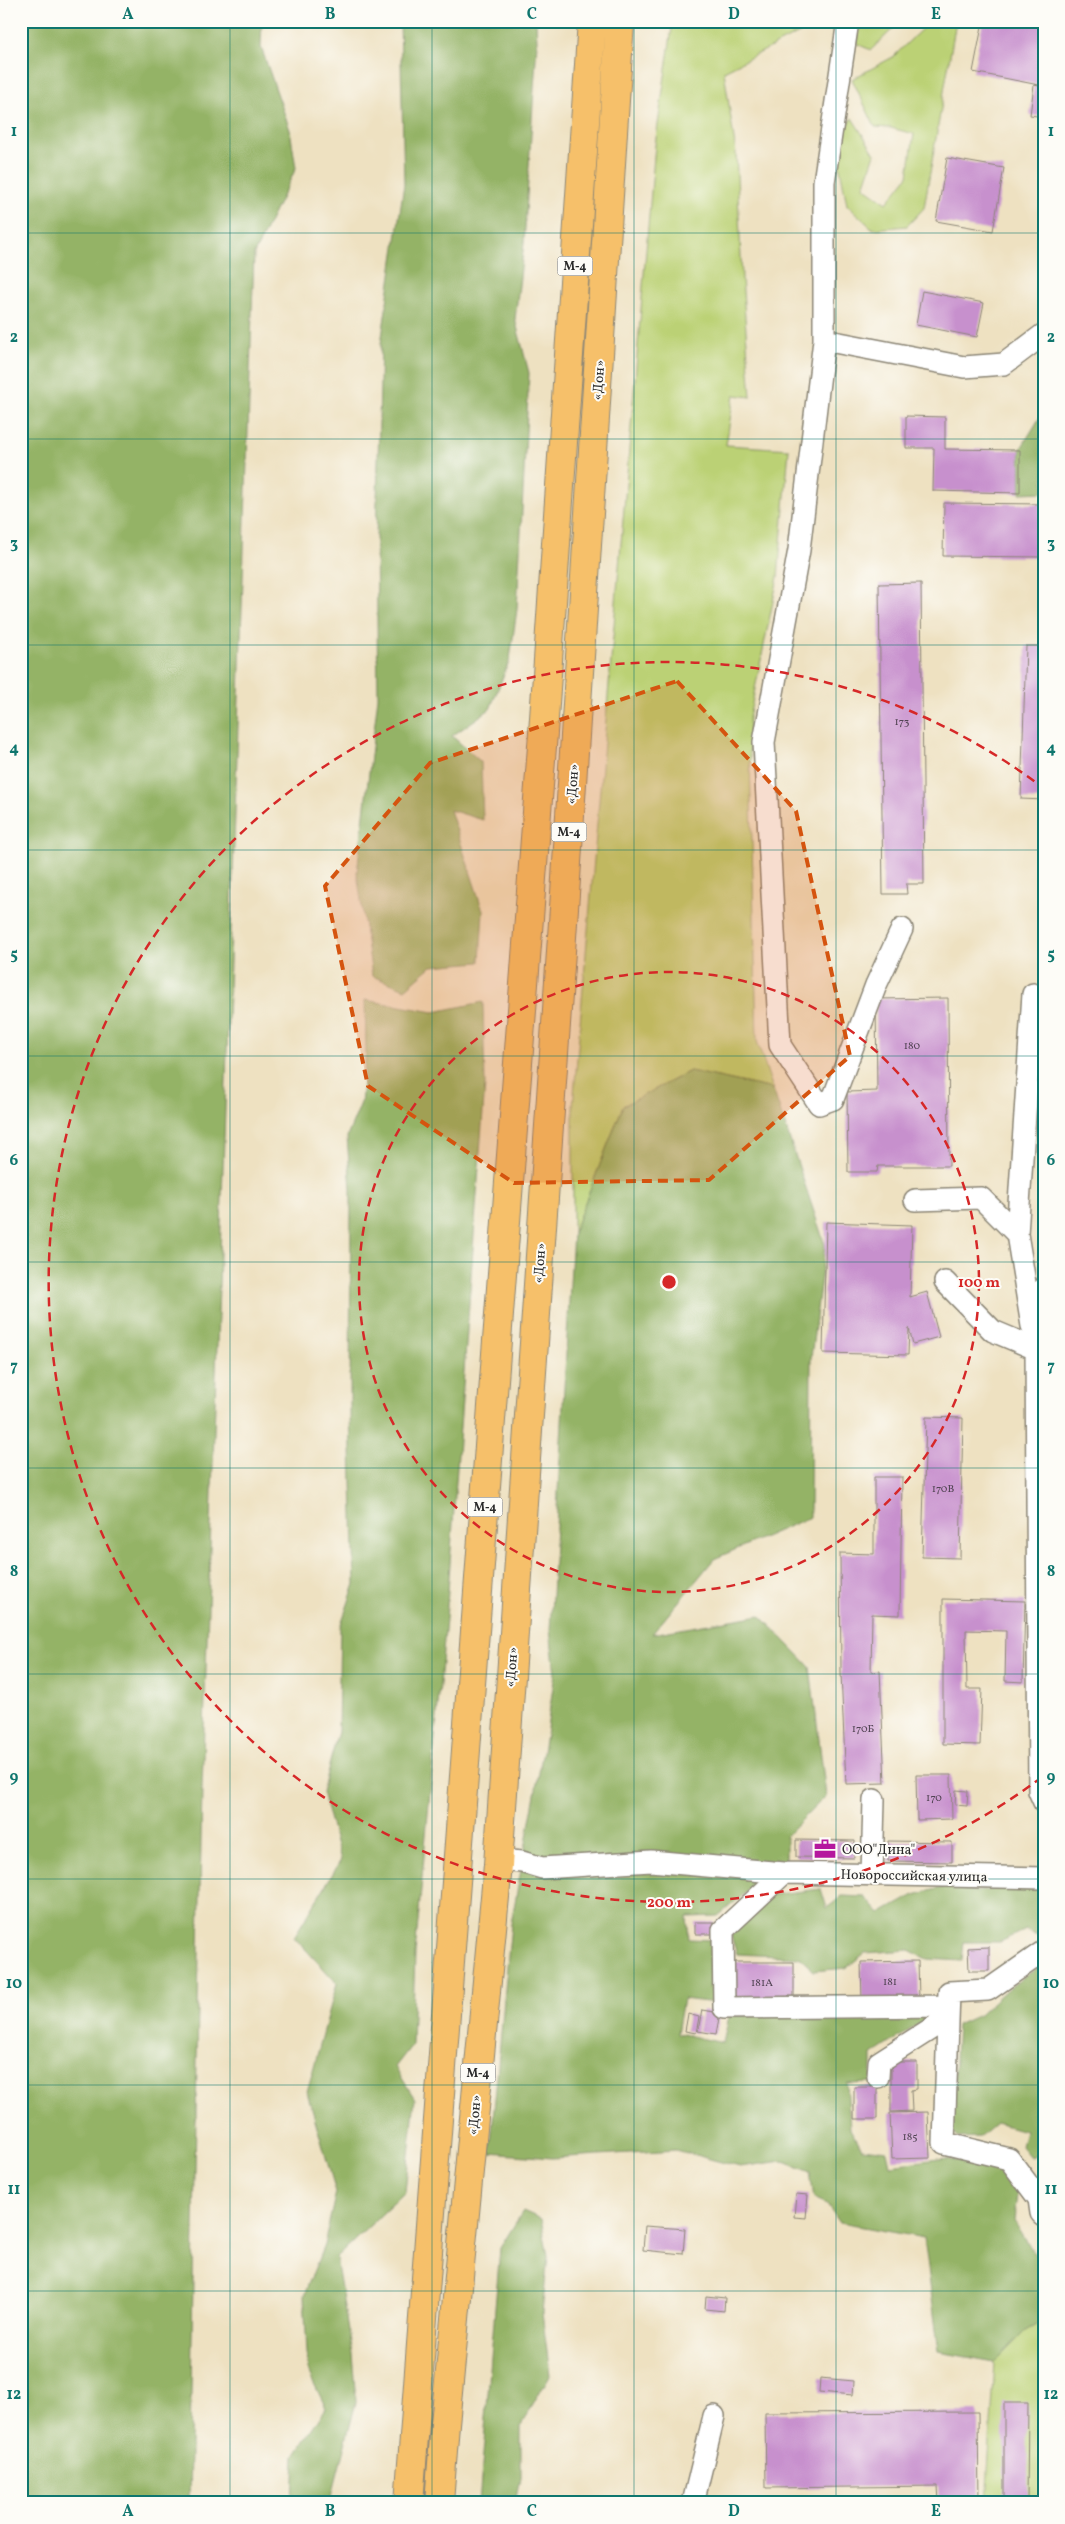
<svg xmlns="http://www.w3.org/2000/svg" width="1065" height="2524" font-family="Vollkorn,serif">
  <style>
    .green { fill: #bbd175; stroke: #737e50 }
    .forest { fill: #94b366; stroke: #606f48 }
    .building { fill: #c790cd }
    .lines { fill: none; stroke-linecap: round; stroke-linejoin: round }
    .minor-casing { stroke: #8c8676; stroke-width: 24 }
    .highway-casing { stroke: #8c8676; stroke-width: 30 }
    .minor { stroke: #fff; stroke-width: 21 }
    .highway { stroke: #f6c06b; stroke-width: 28 }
    .marked { fill: #d5540f; fill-opacity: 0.2; stroke: #d5540f; stroke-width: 4; stroke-dasharray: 10 6; stroke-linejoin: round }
    .grid { fill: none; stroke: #0f766e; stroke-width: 1; stroke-opacity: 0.55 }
    .ring { fill: none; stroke: #d62828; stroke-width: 2.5; stroke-dasharray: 9 6 }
    .labels { text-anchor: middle; stroke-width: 4; stroke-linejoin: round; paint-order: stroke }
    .number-label { font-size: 11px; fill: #524454 }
    .shield { fill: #fdfcf7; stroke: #6a6a68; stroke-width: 1 }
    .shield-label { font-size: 12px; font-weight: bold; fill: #2b2b2b }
    .street-label { font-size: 14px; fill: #2b2b2b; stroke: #fdfcf7 }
    .poi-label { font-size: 14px; fill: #2b2b2b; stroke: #fdfcf7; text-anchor: start }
    .centre { fill: #d62828; stroke: #fdfcf7; stroke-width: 2.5 }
    .ring-label { font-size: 15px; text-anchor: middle; font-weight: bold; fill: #d62828; stroke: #fdfcf7; stroke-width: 4; stroke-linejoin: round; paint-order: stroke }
    .neatline { fill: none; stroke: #0f766e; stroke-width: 2 }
    .grid-label { font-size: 16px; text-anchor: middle; font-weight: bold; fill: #0f766e }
  </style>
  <rect width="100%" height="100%" fill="#fdfcf7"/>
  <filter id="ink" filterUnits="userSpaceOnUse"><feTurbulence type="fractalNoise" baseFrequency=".02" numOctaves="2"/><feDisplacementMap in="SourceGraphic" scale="10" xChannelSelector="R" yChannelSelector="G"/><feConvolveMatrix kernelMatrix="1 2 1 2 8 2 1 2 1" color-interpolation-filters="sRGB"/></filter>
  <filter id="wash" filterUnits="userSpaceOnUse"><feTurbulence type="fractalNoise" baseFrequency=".0096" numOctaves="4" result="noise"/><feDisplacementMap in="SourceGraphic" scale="20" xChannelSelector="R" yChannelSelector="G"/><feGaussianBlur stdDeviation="1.12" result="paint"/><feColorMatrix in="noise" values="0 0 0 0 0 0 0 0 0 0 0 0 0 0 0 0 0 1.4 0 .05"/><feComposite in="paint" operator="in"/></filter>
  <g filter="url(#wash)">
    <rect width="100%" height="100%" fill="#eee1c1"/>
    <path class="green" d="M673,21H823L724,71L736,153L742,278L751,397L734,395L726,445L789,449L778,577L749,718L757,1041L773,1089L690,1071L623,1106L573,1233V1106L655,145Z
      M861,21H901L871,50L857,44Z
      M926,21H956L924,208L907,226L873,229L847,205L836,147L852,118L875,154L864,187L887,203L908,176L914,134L891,128L875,127L852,79L893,57L926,25Z
      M1044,2320V2503H986L995,2362L1026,2330Z"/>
    <path class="forest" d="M21,21H262L261,47L290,130L296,168L254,254L202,1787L189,2503H21Z
      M400,21H536L537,42L524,243L515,319L529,373L517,609L510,659L490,709L452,736L481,762L483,820L450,810L483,911L480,962L432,966L405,989L372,976L357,873L378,697L376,541L381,344L404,184Z
      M1044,416V492L1020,493V450L1040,417Z
      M365,1000L434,1012L483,1002L485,1084L446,1619L415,1954L412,2045L395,2067L415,2099L405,2192L336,2258L352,2354L356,2402L332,2495V2503H293L295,2455L326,2408L308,2371L304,2295L324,2245L336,2192L307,2092L337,1983L294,1937L341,1860L322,1792L338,1732L340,1627L355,1584L350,1414L351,1189L347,1137L361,1103L366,1052Z
      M690,1071L773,1089L825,1245L811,1358L810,1517L714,1559L652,1634L760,1615L810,1667L826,1796L786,1836V1859L718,1916L687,1917L689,1939L715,1940L716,2003L683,1999L677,2033L723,2043L729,2016L937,2012L872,2055V2082L847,2083L850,2128L862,2148L887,2151L890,2165L947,2158L1000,2171L1018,2186L1014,2220L1037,2258L1044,2320L1026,2330L995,2362L939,2352L924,2238L840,2223L827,2204L814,2198L810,2172L782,2161L740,2167L676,2150L552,2158L490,2153L511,1924L546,1735L555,1673L550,1630L573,1233L623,1106Z
      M948,1886L975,1892L1006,1887L1041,1890L1044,1893V1933L1040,1937L1026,1930L1000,1942H964L962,1961L927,1959L909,1950L865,1953L846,1968L814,1971L799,1957L737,1954L731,1936L769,1895L821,1889L827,1908L842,1896L865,1897L880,1914L914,1895Z
      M1044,1963V2152L1030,2157L1021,2146L1025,2131L996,2123L980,2137L958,2138L951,2129L957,2025L979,2015L1006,1990Z
      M523,2211L541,2219L548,2256L542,2313L550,2375L521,2426V2478L516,2503H479L500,2248Z"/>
    <g id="blocks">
      <path class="building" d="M983,21H1044V86L973,72Z
        M1034,85L1044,87V117L1030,115Z
        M947,158L1004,168L993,231L936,221Z
        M922,291L984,303L977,337L916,325Z
        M906,416L945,417V449L1020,450V493L933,491L934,448H906Z
        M944,503L1044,504V557L943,556Z
        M921,583L924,884H906L907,894H883L879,584Z
        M1026,646H1044V800L1021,799Z
        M948,998L949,1166H878L877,1172H848L847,1092L877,1091L876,999Z
        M826,1222L912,1225L910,1297L927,1292L939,1337L913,1344L909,1328L908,1355L823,1353Z
        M926,1417L963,1418L960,1558L922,1557Z
        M874,1477H902L900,1615L872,1614L871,1672L880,1671L885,1783L846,1784L841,1673L840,1553L874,1554Z
        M943,1599L1025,1601L1023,1682L1005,1681L1006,1631L966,1630L967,1689H982L980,1745L943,1744Z
        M916,1775H951L952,1819L917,1820Z
        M956,1790L968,1791L967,1806L955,1805Z
        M796,1840L855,1841L854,1858L796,1857Z
        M888,1841L952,1842V1862L888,1861Z
        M695,1922H714L715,1934H695Z
        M989,1947V1971H969L968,1948Z
        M918,1961L919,2000L862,2001L861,1962Z
        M730,1962H794V2003L729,2002Z
        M702,2010L720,2013L716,2034L698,2031Z
        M688,2014L699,2017L696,2033L685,2031Z
        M891,2062H917V2089L911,2090L912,2111L891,2112Z
        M854,2087H877V2119H854Z
        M928,2112L930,2158L892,2159L890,2113Z
        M796,2194L808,2195L806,2218L794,2217Z
        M645,2226L685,2229L683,2254L643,2250Z
        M706,2296L725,2298L724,2311L705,2309Z
        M820,2378L854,2381L853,2395L819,2392Z
        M1004,2403H1028L1027,2503H1004Z
        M978,2412L979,2503H939L938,2486L766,2488L765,2413Z"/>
    </g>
  </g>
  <g filter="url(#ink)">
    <use href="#blocks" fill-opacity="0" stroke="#8c8676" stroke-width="1"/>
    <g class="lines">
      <g class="minor-casing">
        <path id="minor" d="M848,21L824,182V340L799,550L764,742L780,1045L819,1104L833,1099L876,985L902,929
          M824,340L964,367L1004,364L1044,334
          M915,1200L981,1198L1017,1234
          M945,1282L993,1331L1036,1349
          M1044,1288L1036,1349L1039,1791L1044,1802
          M1032,1326L1017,1234L1033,994
          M498,1860L522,1862L542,1868L651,1861L784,1873L1044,1878
          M784,1873L723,1930L724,2008L948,2006
          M872,1875L874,1800
          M1044,1951L988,1990L949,1992L944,2143L1009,2159L1039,2199L1041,2213L1044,2216
          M878,2077L879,2062L948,2018
          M693,2503L714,2416"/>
      </g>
      <g class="highway-casing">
        <path id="highway" d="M409,2503L543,733L592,21
          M439,2503L445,2424L498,1865L566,879L620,21"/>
      </g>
      <use href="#minor" class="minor"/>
      <use href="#highway" class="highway"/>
    </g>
  </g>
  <path class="marked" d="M677,681L796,811L850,1056L709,1180L514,1183L368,1086L325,886L430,763Z"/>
  <path class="grid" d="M230,21V2503M432,21V2503M634,21V2503M836,21V2503M21,233H1044M21,439H1044M21,645H1044M21,850H1044M21,1056H1044M21,1262H1044M21,1468H1044M21,1674H1044M21,1879H1044M21,2085H1044M21,2291H1044"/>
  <g class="ring">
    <circle cx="669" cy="1282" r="310"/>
    <path d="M1042 1777A620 620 0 1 1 1042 787"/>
  </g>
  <defs>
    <g id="office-bare" transform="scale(1.725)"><path d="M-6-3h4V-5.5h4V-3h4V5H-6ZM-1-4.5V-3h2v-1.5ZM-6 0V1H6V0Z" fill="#b5179e" stroke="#fdfcf7" stroke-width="2.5" paint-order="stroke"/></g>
  </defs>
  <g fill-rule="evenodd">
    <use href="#office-bare" x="825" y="1849"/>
  </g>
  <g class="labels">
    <g class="number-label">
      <text x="902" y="725">173</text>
      <text x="912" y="1049">180</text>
      <text x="943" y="1492">170В</text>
      <text x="863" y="1732">170Б</text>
      <text x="934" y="1801">170</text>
      <text x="890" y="1985">181</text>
      <text x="762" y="1986">181А</text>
      <text x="910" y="2140">185</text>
    </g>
    <g class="shield">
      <rect x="557.5" y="256.5" width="35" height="19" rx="4"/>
      <rect x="551.5" y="822.5" width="35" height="19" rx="4"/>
      <rect x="467.5" y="1497.5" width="35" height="19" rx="4"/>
      <rect x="460.5" y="2063.5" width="35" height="19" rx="4"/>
    </g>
    <g class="shield-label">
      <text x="575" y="270">М-4</text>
      <text x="569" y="836">М-4</text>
      <text x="485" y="1511">М-4</text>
      <text x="478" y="2077">М-4</text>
    </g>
    <g class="street-label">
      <text transform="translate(598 380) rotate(-86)" y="5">«Дон»</text>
      <text transform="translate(572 784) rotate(-86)" y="5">«Дон»</text>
      <text transform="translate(539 1263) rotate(-86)" y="5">«Дон»</text>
      <text transform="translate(511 1667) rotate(-86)" y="5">«Дон»</text>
      <text transform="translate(914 1875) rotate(1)" y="5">Новороссийская улица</text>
      <text transform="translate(474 2115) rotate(-85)" y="5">«Дон»</text>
    </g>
    <g class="poi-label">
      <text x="842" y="1854">ООО"Дина"</text>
    </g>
  </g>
  <circle cx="669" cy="1282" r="8" class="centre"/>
  <g class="ring-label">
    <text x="979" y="1287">100 m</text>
    <text x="669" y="1907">200 m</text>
  </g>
  <rect width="1065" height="2524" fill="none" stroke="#fdfcf7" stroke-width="55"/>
  <rect x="28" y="28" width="1010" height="2468" class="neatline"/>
  <g class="grid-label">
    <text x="128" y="19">A</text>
    <text x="330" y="19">B</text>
    <text x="532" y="19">C</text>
    <text x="734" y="19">D</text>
    <text x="936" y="19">E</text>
    <text x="14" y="136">1</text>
    <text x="1051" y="136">1</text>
    <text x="14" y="342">2</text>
    <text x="1051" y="342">2</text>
    <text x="14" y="548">3</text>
    <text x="1051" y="548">3</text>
    <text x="14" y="753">4</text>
    <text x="1051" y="753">4</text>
    <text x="14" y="959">5</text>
    <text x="1051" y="959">5</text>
    <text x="14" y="1165">6</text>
    <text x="1051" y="1165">6</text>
    <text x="14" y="1371">7</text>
    <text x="1051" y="1371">7</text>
    <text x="14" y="1576">8</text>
    <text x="1051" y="1576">8</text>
    <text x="14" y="1782">9</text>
    <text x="1051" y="1782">9</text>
    <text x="14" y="1988">10</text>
    <text x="1051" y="1988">10</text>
    <text x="14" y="2194">11</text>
    <text x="1051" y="2194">11</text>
    <text x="14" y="2399">12</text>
    <text x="1051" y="2399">12</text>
    <text x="128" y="2516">A</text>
    <text x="330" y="2516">B</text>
    <text x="532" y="2516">C</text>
    <text x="734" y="2516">D</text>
    <text x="936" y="2516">E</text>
  </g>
</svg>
